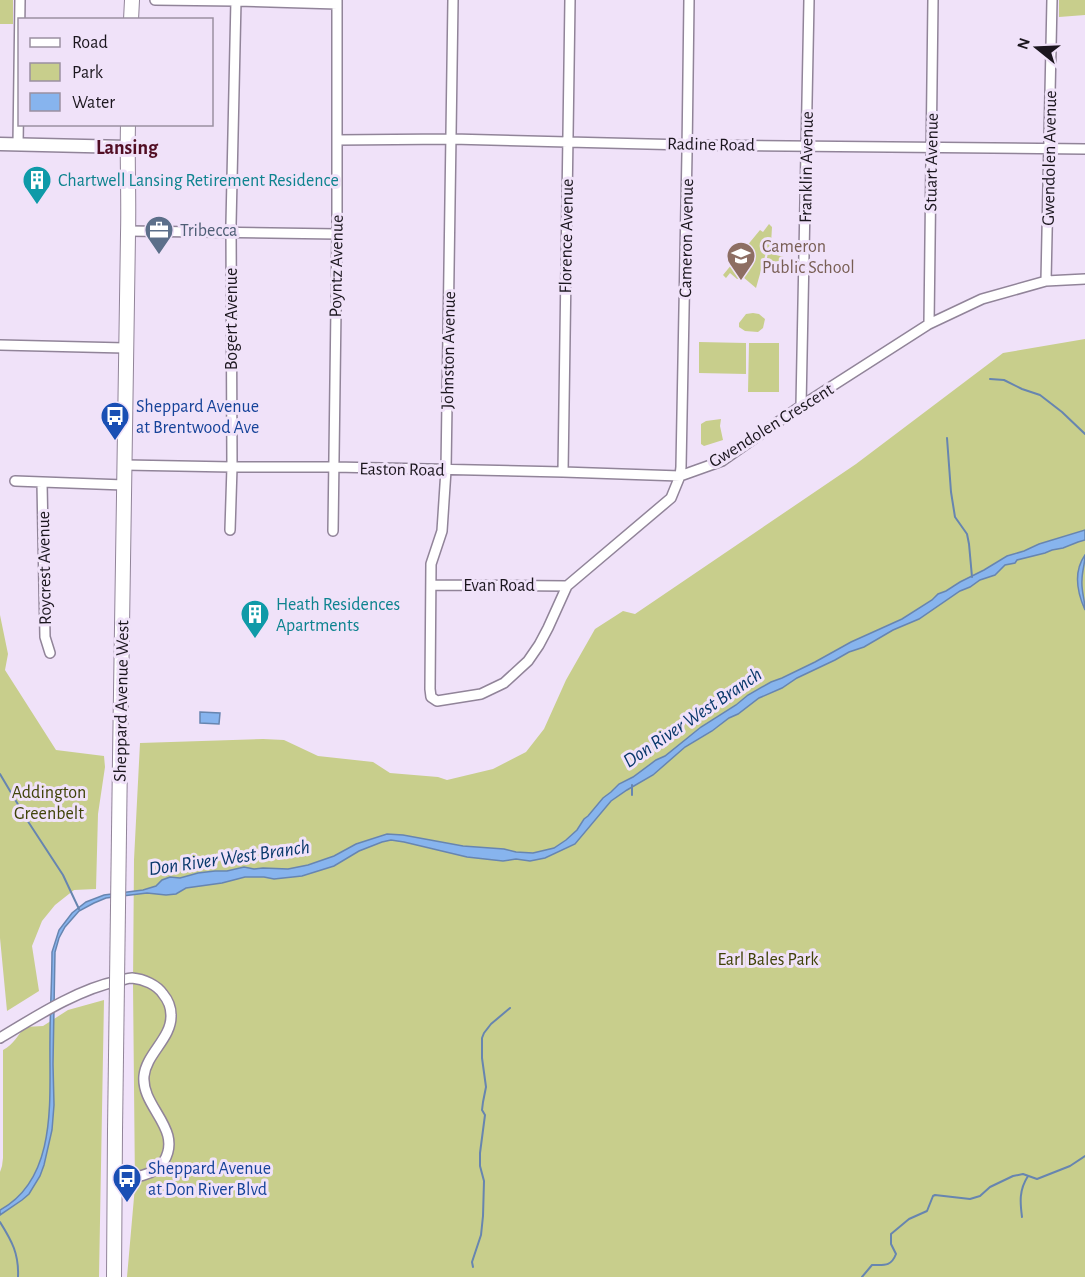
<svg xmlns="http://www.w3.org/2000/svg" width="1085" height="1277" font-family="'Alegreya Sans',sans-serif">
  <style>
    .green { fill: #c8ce8c }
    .water { fill: #87b4ee; stroke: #6785b0; stroke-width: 1.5 }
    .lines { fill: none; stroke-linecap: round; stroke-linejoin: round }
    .stream { stroke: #6785b0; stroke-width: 2 }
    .minor-casing { stroke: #918499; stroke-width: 12 }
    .tertiary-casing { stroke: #918499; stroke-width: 15 }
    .secondary-casing { stroke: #918499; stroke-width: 16 }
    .minor { stroke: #fff; stroke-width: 9 }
    .tertiary { stroke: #fff; stroke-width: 12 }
    .secondary { stroke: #fff; stroke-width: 14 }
    .secondary-bridge-casing { stroke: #918499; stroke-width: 16; stroke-linecap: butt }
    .secondary-bridge { stroke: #fff; stroke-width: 14 }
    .labels { text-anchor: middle; stroke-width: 6; stroke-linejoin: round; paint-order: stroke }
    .street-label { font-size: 18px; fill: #1b161e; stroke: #f0e2f9 }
    .culture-label { font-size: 18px; fill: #0d838f; stroke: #f0e2f9; text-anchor: start }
    .service-label { font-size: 18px; fill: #4e5e75; stroke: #f0e2f9; text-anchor: start }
    .education-label { font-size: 18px; fill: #785e54; stroke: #f0e2f9; text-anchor: start }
    .transit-label { font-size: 18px; fill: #164399; stroke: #f0e2f9; text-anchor: start }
    .park-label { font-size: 18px; fill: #404309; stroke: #f0e2f9 }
    .neighbourhood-label { font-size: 20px; font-weight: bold; fill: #510d23; stroke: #f0e2f9 }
    .water-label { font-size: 20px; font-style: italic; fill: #09386b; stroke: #f0e2f9 }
  </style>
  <rect width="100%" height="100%" fill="#f0e2f9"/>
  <path class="green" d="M0,0H13V24H0Z
    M1059,0H1085V15L1059,17Z
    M769,224L772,227L771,244L767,249L756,288L743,277L737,279L730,273L726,278L723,275L760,230L763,232Z
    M768,253L784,257V268L765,267Z
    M753,313L759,314L765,319L763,328L758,332L745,331L739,327V323L746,314Z
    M1085,339V1277H127L135,1186L133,984L134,860L140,743L263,739L284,740L318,756L373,762L390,773L438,777L447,780L493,769L526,752L544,729L566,680L595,629L623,611L635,614L856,464L1003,353Z
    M699,342L746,343V374L699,373Z
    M749,343H779V392H748Z
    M721,419L720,426L723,440L704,446L701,444V424L706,421Z
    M0,587V615L8,654L5,670L56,750L104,756L105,767L98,814L96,889L74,890L55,905L42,921L32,946L39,991L7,1011L0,938Z
    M104,1000L99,1277H0V1172L2,1166L3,1158V1050C14,1044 17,1036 25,1027L43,1026L68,1010Z"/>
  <path class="water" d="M1085,530V540L1078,542L1063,548L1052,550L1045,553L1017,560L1015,563L1005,565L995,575L980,580L970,587L960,591L919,619L893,630L864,647L849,652L835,660L797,678L782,688L759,698L738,714L729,718L712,731L685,747L653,775L627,790L611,801L575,844L545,858L530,861L516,859L503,861L467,857L404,842L391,840L382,842L359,851L334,866L302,876L274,879L264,877H245L222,883L186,888L176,894L166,895L147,893L106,898L94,903L79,911L65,927L59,938L55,952L53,1064L54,1105L52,1130L44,1165L40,1176L29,1194L22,1200L0,1215V1210C59,1178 49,1096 50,1039C50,1010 52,981 52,952L59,930L72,913L86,902L104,895L143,890L156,886L162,880L170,877L180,878L198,873L215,871H227L244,867L254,869L263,868L288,869L308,865L334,856L356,844L387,834L403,835L463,846L504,849L516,852L533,853L554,848L566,840L577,830L584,819L588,816L603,798L611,792L619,784L633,777L656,760L665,756L701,727L736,705L748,695L771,682L782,678L815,662L851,642L902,619L932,600L938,594L946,591L960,582L984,570L1007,556L1024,551L1039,544Z
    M1085,555C1085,564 1082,571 1082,580C1081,590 1085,600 1085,610C1077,592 1073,572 1085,555Z
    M200,712L220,713L219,724L200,723Z"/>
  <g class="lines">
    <path class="stream" d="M990,379L1004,380L1022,389L1040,395L1062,412L1085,434
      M947,438L951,492L955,517L967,534L969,544L972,577
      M0,774L29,823L63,875L79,909
      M632,795V785
      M1022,1217C1020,1202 1019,1190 1028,1176
      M0,1222C12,1241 19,1254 18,1277
      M473,1267L472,1262L481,1235L483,1216L484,1181L480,1166V1153L485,1115L482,1110L483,1102L486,1087L482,1058V1038L484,1033L491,1024L510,1008
      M862,1277L872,1265C884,1265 891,1267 896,1254L891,1244V1234L909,1219L927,1211L933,1196L935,1195L970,1199L980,1196L990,1187L1013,1176L1023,1174L1037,1179L1070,1166L1085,1156"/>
    <g class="minor-casing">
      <path id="minor" d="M155,0L236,1L337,4
        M453,0L446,470L442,531L431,564L430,689L431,697L437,701L481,694L504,683L528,661L539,645L548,628L567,586L671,498L680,476L681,467L687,153L689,0
        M337,140L452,139L687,145L1085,149
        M18,144L20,0
        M128,231L337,234
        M1046,281L1052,0
        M929,324L933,0
        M0,345L125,348
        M801,406L809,0
        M125,465L232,467H334L563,472L680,476L722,461L801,406L929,324L982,299L1046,281L1085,279
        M563,472L570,0
        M15,481L124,485
        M42,483L45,637L50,653
        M230,530L232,467L231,224L236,0
        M333,531L337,234V0
        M431,585L567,586
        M0,1038C35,1017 78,989 118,981C123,980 128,978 132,978C144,979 157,985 163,994C168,1000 171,1007 171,1015C172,1038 146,1054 144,1076C141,1107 183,1129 164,1161C155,1177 130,1178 114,1179"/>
    </g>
    <g class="tertiary-casing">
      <path id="tertiary" d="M0,144L127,147"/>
    </g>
    <g class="secondary-casing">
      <path id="secondary" d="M131,20L132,0
        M120,758C123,583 124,408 128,234C129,197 127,161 128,124
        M114,1277L115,1131"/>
    </g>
    <use href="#minor" class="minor"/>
    <use href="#tertiary" class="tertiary"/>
    <use href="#secondary" class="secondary"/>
    <g class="secondary-bridge-casing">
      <path id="secondary-bridge" d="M115,1131L120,758"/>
    </g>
    <use href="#secondary-bridge" class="secondary-bridge"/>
  </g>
  <defs>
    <g id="building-pin" transform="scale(1.5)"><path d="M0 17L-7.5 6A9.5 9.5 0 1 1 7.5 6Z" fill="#0f9aa8" stroke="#f0e2f9"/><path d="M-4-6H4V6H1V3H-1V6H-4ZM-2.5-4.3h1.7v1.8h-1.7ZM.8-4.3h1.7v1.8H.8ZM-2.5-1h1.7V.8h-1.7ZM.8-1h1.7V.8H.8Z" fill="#fff"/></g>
    <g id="office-pin" transform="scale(1.5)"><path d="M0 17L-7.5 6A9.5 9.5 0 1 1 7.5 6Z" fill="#5c6f8a" stroke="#f0e2f9"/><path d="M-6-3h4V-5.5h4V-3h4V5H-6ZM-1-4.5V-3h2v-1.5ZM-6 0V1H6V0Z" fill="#fff"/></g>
    <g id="school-pin" transform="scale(1.5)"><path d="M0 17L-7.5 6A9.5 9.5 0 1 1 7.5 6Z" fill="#8d6e63" stroke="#f0e2f9"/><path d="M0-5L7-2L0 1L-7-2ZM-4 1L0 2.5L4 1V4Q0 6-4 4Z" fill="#fff"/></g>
    <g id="bus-pin" transform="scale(1.5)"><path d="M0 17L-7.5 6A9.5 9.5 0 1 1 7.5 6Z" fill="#1a4fb4" stroke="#f0e2f9"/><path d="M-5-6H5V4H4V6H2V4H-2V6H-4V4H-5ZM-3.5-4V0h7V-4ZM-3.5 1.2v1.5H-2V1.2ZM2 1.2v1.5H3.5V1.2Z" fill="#fff"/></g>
  </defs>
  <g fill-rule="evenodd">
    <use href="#building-pin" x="37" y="180"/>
    <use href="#office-pin" x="159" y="230"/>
    <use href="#school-pin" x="741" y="256"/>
    <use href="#bus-pin" x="115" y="416"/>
    <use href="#building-pin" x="255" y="614"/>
    <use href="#bus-pin" x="127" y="1178"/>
  </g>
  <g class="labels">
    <g class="street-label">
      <text transform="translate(711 144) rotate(1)" y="6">Radine Road</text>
      <text transform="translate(1049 158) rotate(-89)" y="6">Gwendolen Avenue</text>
      <text transform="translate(931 162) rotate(-89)" y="6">Stuart Avenue</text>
      <text transform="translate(806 167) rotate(-89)" y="6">Franklin Avenue</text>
      <text transform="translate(566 236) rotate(-89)" y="6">Florence Avenue</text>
      <text transform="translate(686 238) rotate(-89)" y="6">Cameron Avenue</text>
      <text transform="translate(336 266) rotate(-89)" y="6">Poyntz Avenue</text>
      <text transform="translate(231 319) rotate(-90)" y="6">Bogert Avenue</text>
      <text transform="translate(448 350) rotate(-89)" y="6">Johnston Avenue</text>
      <text transform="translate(771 425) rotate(-32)" y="6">Gwendolen Crescent</text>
      <text transform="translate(402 469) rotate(1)" y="6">Easton Road</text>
      <text transform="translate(44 568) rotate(-91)" y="6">Roycrest Avenue</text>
      <text x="499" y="591">Evan Road</text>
      <text transform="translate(121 701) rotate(-89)" y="6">Sheppard Avenue West</text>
    </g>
    <g class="culture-label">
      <text x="58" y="186">Chartwell Lansing Retirement Residence</text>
      <text x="276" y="610">Heath Residences<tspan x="276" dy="21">Apartments</tspan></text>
    </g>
    <g class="service-label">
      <text x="180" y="236">Tribecca</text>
    </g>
    <g class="education-label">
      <text x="762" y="252">Cameron<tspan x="762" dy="21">Public School</tspan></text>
    </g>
    <g class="transit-label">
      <text x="136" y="412">Sheppard Avenue<tspan x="136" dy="21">at Brentwood Ave</tspan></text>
      <text x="148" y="1174">Sheppard Avenue<tspan x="148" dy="21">at Don River Blvd</tspan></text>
    </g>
    <g class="park-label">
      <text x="49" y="798">Addington<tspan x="49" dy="21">Greenbelt</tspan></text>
      <text x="768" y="965">Earl Bales Park</text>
    </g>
    <g class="neighbourhood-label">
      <text x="127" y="154">Lansing</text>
    </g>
    <g class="water-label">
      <text transform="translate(692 717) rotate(-34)" y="7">Don River West Branch</text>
      <text transform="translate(229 857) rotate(-8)" y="7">Don River West Branch</text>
    </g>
  </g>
  <rect x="18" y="18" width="195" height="108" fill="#f0e2f9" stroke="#9b90a1" stroke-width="1.5"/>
  <rect x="30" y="38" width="30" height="9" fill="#ffffff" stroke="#9b90a1" stroke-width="1.5"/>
  <text x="72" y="48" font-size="18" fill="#1b161e">Road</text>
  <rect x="30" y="63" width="30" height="18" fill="#c8ce8c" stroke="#9b90a1" stroke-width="1.5"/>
  <text x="72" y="78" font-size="18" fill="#1b161e">Park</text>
  <rect x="30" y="93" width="30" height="18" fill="#87b4ee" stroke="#9b90a1" stroke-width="1.5"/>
  <text x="72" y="108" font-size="18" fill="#1b161e">Water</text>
  <g transform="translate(1037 48) rotate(288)" stroke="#f0e2f9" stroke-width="4.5" paint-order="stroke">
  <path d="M0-4.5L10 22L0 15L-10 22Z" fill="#1b161e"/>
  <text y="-9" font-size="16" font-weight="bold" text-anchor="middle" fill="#1b161e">N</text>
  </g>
</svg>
